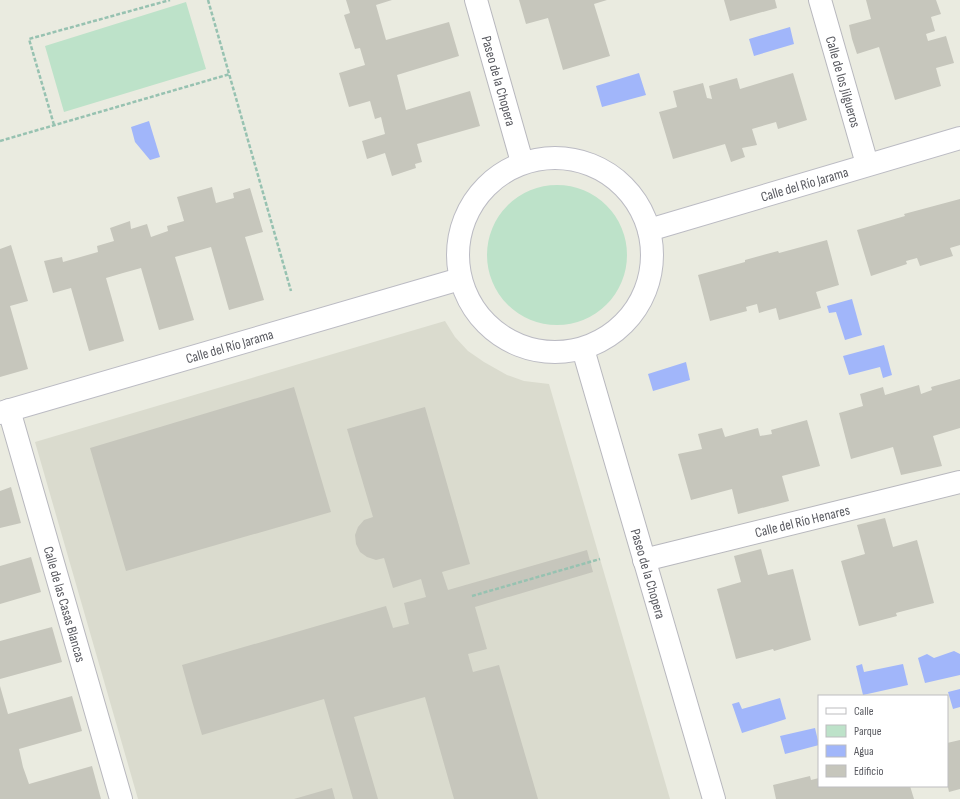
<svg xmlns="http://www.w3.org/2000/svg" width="960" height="799" font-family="'Sofia Sans Condensed',sans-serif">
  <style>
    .education { fill: #dadbce }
    .green { fill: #bde2c9 }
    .water { fill: #a1b6fa }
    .building { fill: #c6c6bc }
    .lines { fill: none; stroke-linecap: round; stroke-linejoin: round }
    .street-casing { stroke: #b8b8be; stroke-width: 24 }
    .secondary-casing { stroke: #bbbbc3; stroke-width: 24 }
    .path { stroke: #97c2b1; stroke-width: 2.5; stroke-dasharray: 4 2; stroke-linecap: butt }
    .street { stroke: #fff; stroke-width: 22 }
    .secondary { stroke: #fff; stroke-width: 22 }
    .labels { text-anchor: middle; stroke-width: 4; stroke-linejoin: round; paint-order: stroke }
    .street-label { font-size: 14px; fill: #595a60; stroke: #fff }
  </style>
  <rect width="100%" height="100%" fill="#eaebe0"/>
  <path class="education" d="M445,321L455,337L468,351L484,362L507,375L524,381L549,384L670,799H138L35,442Z"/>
  <path class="green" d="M186,2L206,69L64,112L45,46Z
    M487 255a70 70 0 1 1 140 0a70 70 0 1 1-140 0Z"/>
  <path class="water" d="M790,27L794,44L754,56L749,39Z
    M639,73L646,95L602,107L596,86Z
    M149,121L160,157L150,160L135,142L131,127Z
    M852,299L862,335L845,340L836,312L829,313L827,306Z
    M884,345L892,375L883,378L880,367L849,375L843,356Z
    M686,362L690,380L653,391L648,374Z
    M954,651L960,654V675L925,683L918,658L927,654L934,658Z
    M862,664L864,672L903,664L908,685L863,695L856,666Z
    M960,689V707L953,709L948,692Z
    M780,698L786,719L742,733L732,704L739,702L742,709Z
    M815,728L819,745L785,754L780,736Z"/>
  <path class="building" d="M346,0H392L376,5L386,40L449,22L459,56L397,75L406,110L470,91L480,126L417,144L422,162L415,164L416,168L392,176L385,153L367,159L362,141L385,134L381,117L375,119L370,101L349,107L339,73L365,65L360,48L355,49L344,15L350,13Z
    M519,0H607L594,4L610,56L563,70L548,18L526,24Z
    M724,0H775L777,8L730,21Z
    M866,0H936L941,14L931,17L935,31L926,34L928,41L946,36L954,63L936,68L941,86L895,100L879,47L857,54L852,39L849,25L871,19Z
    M793,73L807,120L778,129L776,122L752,129L757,145L742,148L745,157L731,162L725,144L673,159L659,112L677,107L673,91L703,83L707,98L712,99L709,86L737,78L740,89Z
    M212,187L216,203L234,198L233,193L250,188L263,232L245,237L264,300L229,310L211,247L175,257L194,320L159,330L141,268L123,273L106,278L124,341L89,351L71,288L53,293L44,261L62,257L63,262L98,252L97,246L114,241L110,228L130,221L131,229L147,224L151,237L168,231L167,226L184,221L177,197Z
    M960,199V245L950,248L953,256L920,266L917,258L906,261L907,264L871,276L857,230L905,216L904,214Z
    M827,240L839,285L816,292L821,308L779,320L776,308L759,313L757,304L746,307L747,311L710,321L698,275L745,262V260L778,251L779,253Z
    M11,245L28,301L10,306L28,369L0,377V249Z
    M960,379V428L933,436L942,466L901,475L893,447L851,459L839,413L863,406L860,394L883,387L885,395L919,385L921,394L932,390L931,387Z
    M294,387L331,512L126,571L90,448Z
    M425,407L470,564L442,572L448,590L587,550L593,572L475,607L487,649L468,654L473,672L499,665L538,799H454L425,697L354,717L378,799H353L324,699L202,735L192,701L182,665L386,606L393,628L409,624L404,603L426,597L421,579L393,588L384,558L376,560L367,557L360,552L356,544L355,535L358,527L364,520L373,517L347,429Z
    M807,420L820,466L782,476L789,501L738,514L732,489L691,500L678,454L702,449L698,434L722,428L725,437L758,428L760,436L772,434L771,430Z
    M11,487L21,523L0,528V491Z
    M885,518L893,547L917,540L934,603L896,613L897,616L859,626L841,561L865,554L857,525Z
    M761,549L768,575L793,569L811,640L774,651L773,649L736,659L717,589L741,582L734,556Z
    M31,557L41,592L0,604V566Z
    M52,627L62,662L0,679V641Z
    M0,686L8,714L72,696L82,731L19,749L23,767L29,784L92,766L101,799H0Z
    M960,740V789L949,792L947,783V743Z
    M810,776L811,780L819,778V786H910L914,799H776L773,785Z
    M332,788L335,799H294Z"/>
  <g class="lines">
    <g class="street-casing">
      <g id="street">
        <path id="s1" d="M476,0L522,162"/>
        <path id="s2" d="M820,0L867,164"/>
        <path id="s3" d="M583,349L714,799"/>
        <path id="s4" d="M9,410L121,799"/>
        <path id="s5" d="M644,560L960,482"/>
      </g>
    </g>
    <g class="secondary-casing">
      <g id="secondary">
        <circle cx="555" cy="255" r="97"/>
        <path id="s6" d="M649,230L960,138"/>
        <path id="s7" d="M0,413L460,279"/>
      </g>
    </g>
    <path class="path" d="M208,0L291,291
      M54,125L29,39L170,0
      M0,141L230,74
      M472,596L600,559"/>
    <use href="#street" class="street"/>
    <use href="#secondary" class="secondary"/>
  </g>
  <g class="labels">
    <g class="street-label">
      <text dy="5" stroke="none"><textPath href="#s1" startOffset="84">Paseo de la Chopera</textPath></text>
      <text dy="5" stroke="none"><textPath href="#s2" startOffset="85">Calle de los Jilgueros</textPath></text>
      <text dy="5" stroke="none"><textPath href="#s6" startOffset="162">Calle del Río Jarama</textPath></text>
      <text dy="5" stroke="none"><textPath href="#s7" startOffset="239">Calle del Río Jarama</textPath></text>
      <text dy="5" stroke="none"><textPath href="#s5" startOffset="163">Calle del Río Henares</textPath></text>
      <text dy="5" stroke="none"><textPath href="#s3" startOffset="234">Paseo de la Chopera</textPath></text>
      <text dy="5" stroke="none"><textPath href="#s4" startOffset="202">Calle de las Casas Blancas</textPath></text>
    </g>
  </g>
  <rect x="818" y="695" width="130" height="92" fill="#ffffff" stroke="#bdbdbf"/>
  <rect x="826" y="708" width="20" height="6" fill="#ffffff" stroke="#bdbdbf"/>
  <text x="854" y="715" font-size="12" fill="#595a60">Calle</text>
  <rect x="826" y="725" width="20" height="12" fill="#bde2c9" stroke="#bdbdbf"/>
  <text x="854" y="735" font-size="12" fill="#595a60">Parque</text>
  <rect x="826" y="745" width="20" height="12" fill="#a1b6fa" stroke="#bdbdbf"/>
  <text x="854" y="755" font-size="12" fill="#595a60">Agua</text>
  <rect x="826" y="765" width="20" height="12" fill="#c6c6bc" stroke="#bdbdbf"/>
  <text x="854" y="775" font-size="12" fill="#595a60">Edificio</text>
</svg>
